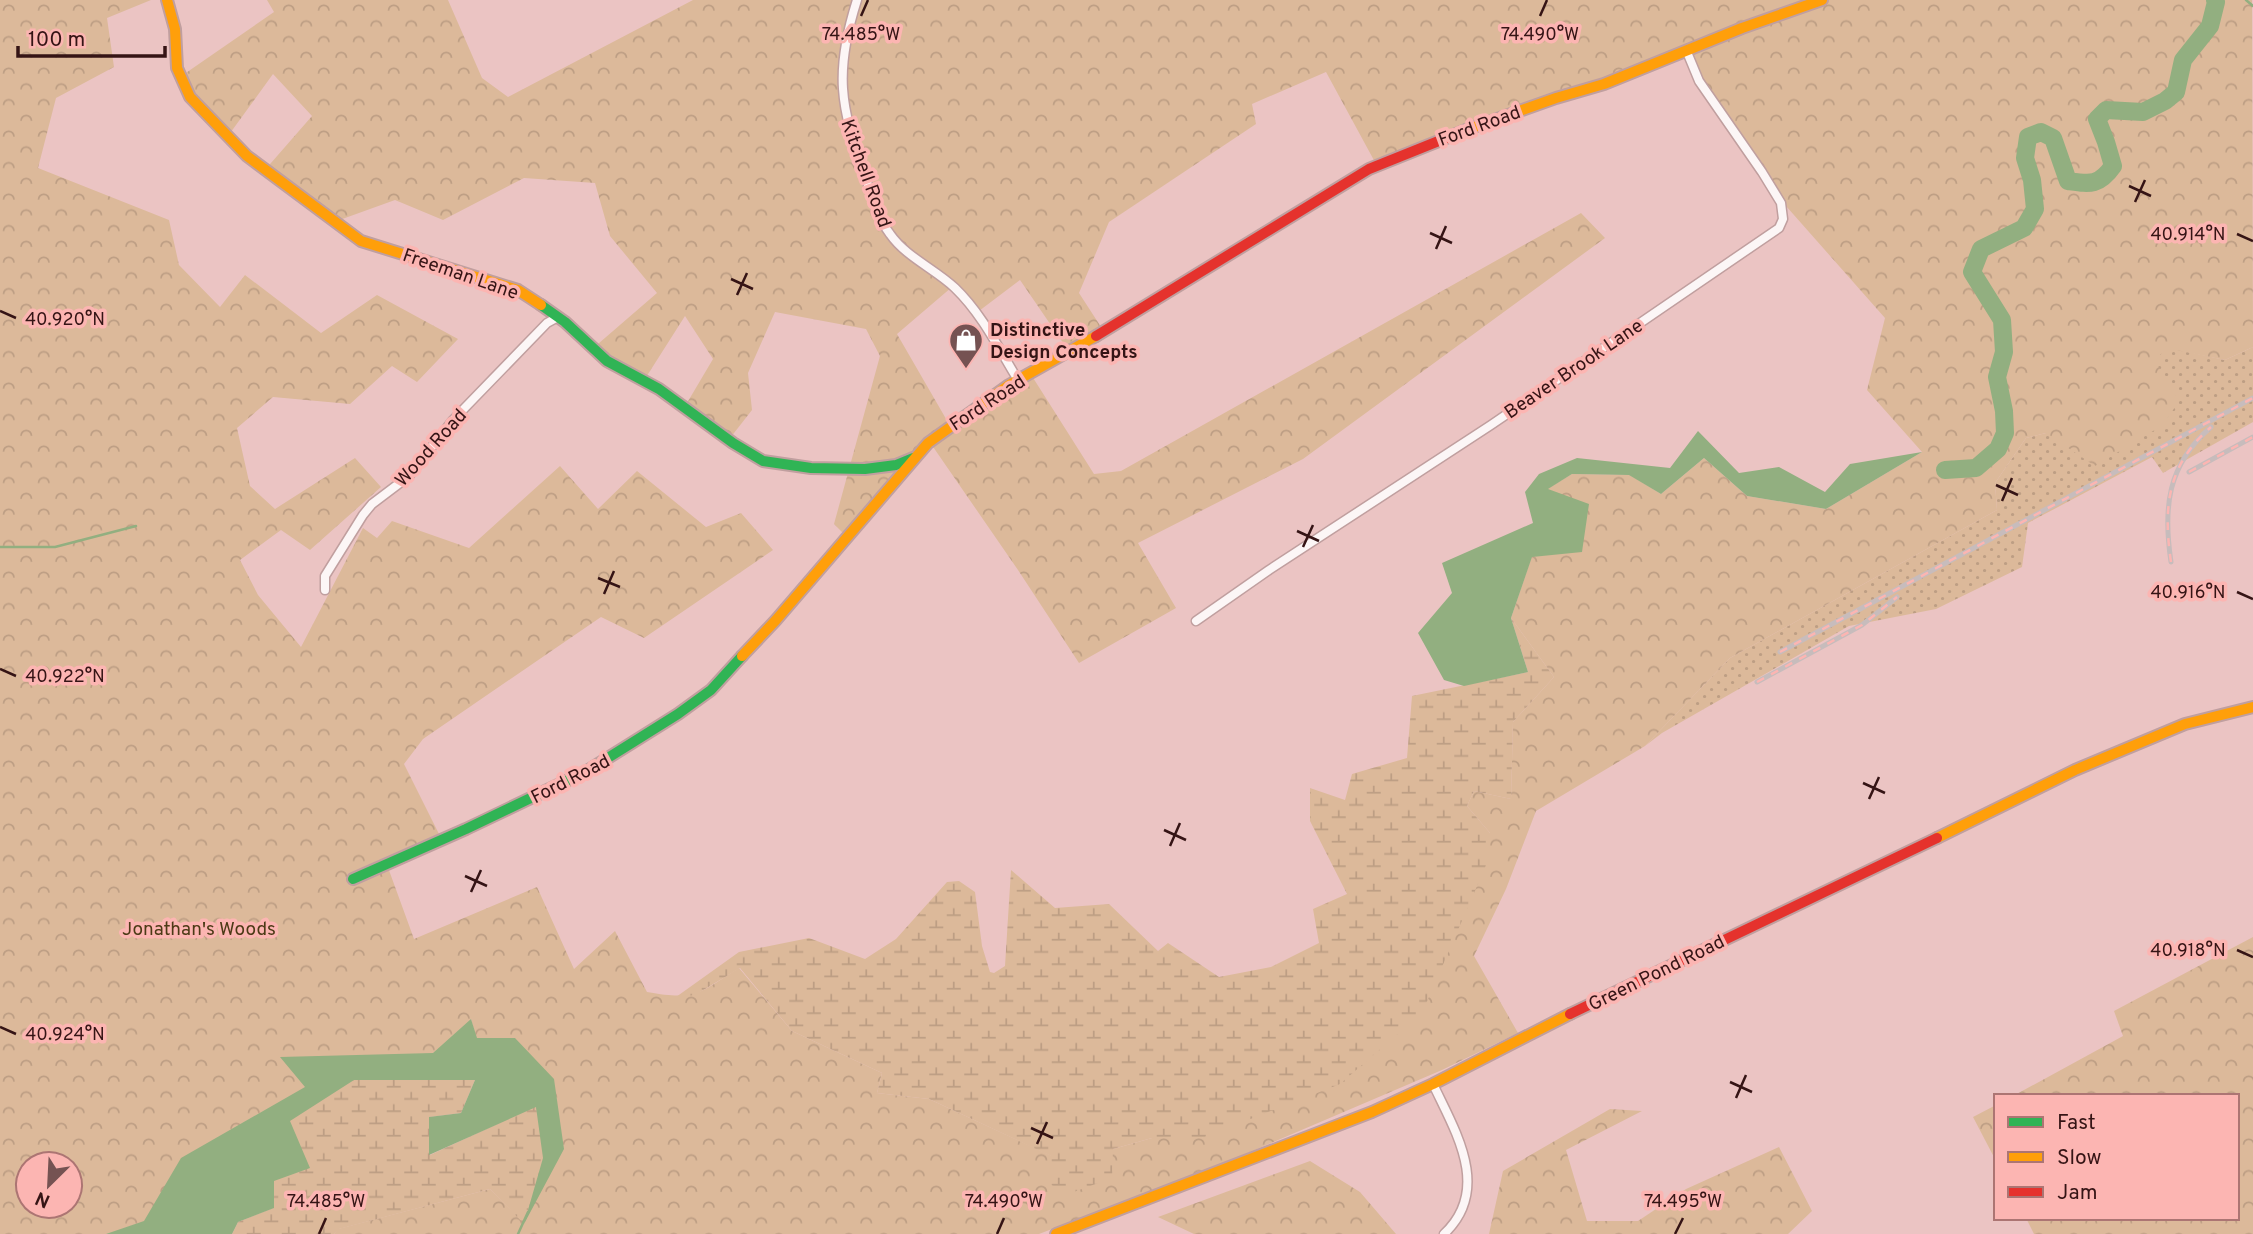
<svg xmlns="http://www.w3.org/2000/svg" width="2253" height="1234" font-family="Overpass,sans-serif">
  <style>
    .grass { fill: url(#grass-dots) }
    .forest { fill: url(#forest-crowns); fill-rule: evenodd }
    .wetland { fill: url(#wetland-marsh) }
    .water { fill: #92af80 }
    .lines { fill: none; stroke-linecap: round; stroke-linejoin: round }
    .stream { stroke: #92af80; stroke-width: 2.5 }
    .river { stroke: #92af80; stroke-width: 18 }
    .street-casing { stroke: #c09f9f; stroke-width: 11 }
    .fast-casing { stroke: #c09f9f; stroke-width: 14 }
    .slow-casing { stroke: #c09f9f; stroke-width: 14 }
    .jam-casing { stroke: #c09f9f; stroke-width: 14 }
    .street { stroke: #fcf6f6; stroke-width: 8 }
    .fast { stroke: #30b455; stroke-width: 10 }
    .slow { stroke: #ff9f0a; stroke-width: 10 }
    .jam { stroke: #e5322d; stroke-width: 10 }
    .rail-casing { stroke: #c7bcbc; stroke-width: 5 }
    .rail { stroke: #fcb5b2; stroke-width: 2.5; stroke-dasharray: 8; stroke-linecap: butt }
    .ticks { fill: none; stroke: #351415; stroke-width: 2.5 }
    .labels { text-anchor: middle; stroke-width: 7; stroke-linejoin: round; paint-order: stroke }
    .street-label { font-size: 19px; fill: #351415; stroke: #fcb5b2 }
    .poi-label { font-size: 19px; font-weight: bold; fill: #351415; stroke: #fcb5b2; text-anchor: start }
    .park-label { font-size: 19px; fill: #4c3a16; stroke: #fcb5b2 }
    .ticks-label { font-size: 18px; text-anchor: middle; fill: #351415; stroke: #fcb5b2; stroke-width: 7; stroke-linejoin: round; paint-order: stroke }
  </style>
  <defs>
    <pattern id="grass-dots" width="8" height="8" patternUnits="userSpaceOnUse" patternTransform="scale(1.75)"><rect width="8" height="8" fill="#dcb99a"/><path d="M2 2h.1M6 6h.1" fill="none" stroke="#bd9e84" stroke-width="1.8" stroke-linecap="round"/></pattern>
    <pattern id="forest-crowns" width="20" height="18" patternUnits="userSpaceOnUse" patternTransform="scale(1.75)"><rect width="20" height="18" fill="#dcb99a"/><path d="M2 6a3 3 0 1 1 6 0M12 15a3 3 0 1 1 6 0" fill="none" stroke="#bd9e84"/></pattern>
    <pattern id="wetland-marsh" width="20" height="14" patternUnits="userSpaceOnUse" patternTransform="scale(1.75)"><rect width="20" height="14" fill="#dcb99a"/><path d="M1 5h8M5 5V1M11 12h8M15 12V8" fill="none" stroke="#bd9e84"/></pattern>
  </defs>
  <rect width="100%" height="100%" fill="#ebc4c3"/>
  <path class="grass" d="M2166,347L2225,360L2253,347V422L2163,473L2152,457L2028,523L2022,567L1936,609L1849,626L1662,733L1645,746L1730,658L1997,510L1995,483L2026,438L2046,433L2154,361Z"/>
  <path class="forest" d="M0,0H151L107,18L114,67L56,98L38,168L169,220L179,265L220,307L245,275L321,333L377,295L458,339L417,382L392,366L350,404L273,397L237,428L250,486L275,509L355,458L381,487L310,550L281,530L240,560L258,595L301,647L363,528L377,538L392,521L469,548L560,466L598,509L637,471L706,527L741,513L773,550L644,638L601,617L423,739L404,764L442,840L386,862L414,939L537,887L574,969L615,931L647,992C697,1001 699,993 739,968L792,1031L882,1073L877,1093L929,1099L1052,1156L1051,1185L1113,1149L1152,1138H1202L1490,833L1467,806L1474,791L1511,799L1513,722L1554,677L1511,618L1532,556L1547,489L1572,474L1630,475L1661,494L1704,458L1747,496L1826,509L1922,452L1867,390L1885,318L1786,206L1684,50L1376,164L1326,72L1252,104L1256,124L1109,222L1079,293L1103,330L1070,353L1020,280L975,314L952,287L897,334L949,424L1030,373L1094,474L1121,471L1581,213L1605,238L1303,459L1138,543L1176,608L1079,663L1018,570L929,441L846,536L834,524L880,356L866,329L775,312L748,373L752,410L727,442L684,408L713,359L685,316L643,382L591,350L657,293L610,236L595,183L524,178L443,220L395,200L334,222L264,171L312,116L273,74L228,136L180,77L274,12L267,0H448L482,78L508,97L693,0H2252L2253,347L2225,360L2166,348L2155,361L2179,401L2163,425L2095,466L2046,433L2026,438L1995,483L1997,510L1730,658L1645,746L1536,811L1506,889L1474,956L1518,1033L1442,1070L1224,1163L1039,1234H334L338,1229L490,1189L524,1223L471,1019L457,1053L215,1234H0ZM28,1164H70V1206H28Z
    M2253,937V1234H2034L2026,1218H2237V1096H2013L2123,1036L2114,1011Z
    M1996,1105V1161L1973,1117Z
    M1610,1109L1642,1111L1566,1150L1587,1221H1638L1686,1189L1779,1147L1812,1211L1788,1234H1489L1503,1171Z
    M1310,1161L1360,1192L1396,1234H1194L1158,1217Z"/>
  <path class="wetland" d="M1511,618L1554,677L1513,722L1511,799L1474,791L1467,806L1490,833L1487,863L1422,1013L1340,1084L1202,1138H1152L1113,1149L1112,1178L1071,1193L1051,1185V1156L929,1099L877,1093L882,1073L792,1031L740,968L695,995L676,997L739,952L809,938L865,959L896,939L947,882L959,881L975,892L982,946L990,972L994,973L1005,966L1011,870L1055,908L1109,904L1158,951L1168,943L1219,977L1271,967L1319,943L1313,909L1347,894L1310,821V788L1345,800L1352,774L1407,758L1412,696L1528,672Z
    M354,1080H475L461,1113L430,1117V1155L536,1106L543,1158L524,1224L490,1189L339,1229L334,1234H232L238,1222L273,1208L274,1181L290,1121Z"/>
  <path class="water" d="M1698,431L1739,473L1779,467L1825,492L1850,464L1922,452L1826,509L1747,496L1704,458L1661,494L1629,475L1572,474L1548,489L1589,504L1582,552L1532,557L1511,618L1528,672L1464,686L1444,680L1418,633L1452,593L1442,563L1533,523L1525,492L1539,474L1577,458L1670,468Z
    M471,1019L477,1038H515L554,1079L564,1149L524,1224L543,1158L536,1107L429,1155V1117L461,1113L475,1080H354L290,1121L310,1168L274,1181V1208L238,1222L232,1234H106L144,1221L181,1158L305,1087L280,1057L433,1053Z"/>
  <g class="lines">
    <path class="stream" d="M2246,0L2253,6
      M0,547H55L136,526
      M518,1234L528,1212"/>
    <path class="river" d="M1945,470L1976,468L1998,449L2005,433L2004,411L1997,377L2004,352L2002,320L1972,272L1981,249L2024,228L2035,209L2032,180L2025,158L2028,137L2041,132L2053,138L2068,181C2090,184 2099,186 2113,166L2106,142L2097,119L2106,110L2143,112L2165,101L2176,92L2183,60L2210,26L2216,2L2215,0"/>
    <g class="street-casing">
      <path id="street" d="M857,0C834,72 840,106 865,176C872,196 877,217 890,234C906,257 935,269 955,288C982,314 999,349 1018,380
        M325,590V576L363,515L372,504L409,476L453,420L547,323L558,317
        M1196,621L1269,570L1491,425L1779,228L1783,219L1781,203L1762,172L1699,81L1687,52
        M1433,1084C1455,1131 1492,1189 1444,1234"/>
    </g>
    <g class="fast-casing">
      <path id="fast" d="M541,305L565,322L607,361L659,389L733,443L763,461L811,468L865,469L896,465L913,458
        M353,879L466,829L587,771L678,714L711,690L742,656"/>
    </g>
    <g class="slow-casing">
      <path id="slow" d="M167,0L175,29L177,68L190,97L247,156L361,241L518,290L541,305
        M1466,130L1556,98L1604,84L1742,28L1822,0
        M742,656L776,620L928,443L1009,385L1096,336
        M1937,838L2075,770L2185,724L2253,707
        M1056,1234L1372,1112L1433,1084L1570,1014"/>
    </g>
    <g class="jam-casing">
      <path id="jam" d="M1096,336L1369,169L1466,130
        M1570,1014L1937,838"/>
    </g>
    <use href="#street" class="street"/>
    <use href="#fast" class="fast"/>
    <use href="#slow" class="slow"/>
    <use href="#jam" class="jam"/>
    <g class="rail-casing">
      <path id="rail" d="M2189,472L2253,437
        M2171,562C2163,508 2167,465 2211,427
        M1780,652L2253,398
        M1757,682L1862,625L1897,597"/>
    </g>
    <use href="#rail" class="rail"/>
  </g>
  <path class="ticks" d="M861,16L868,0M1540,16L1547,0M2129,186L2151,196M2135,202L2145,180M1430,233L1452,243M2237,234L2253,241M1436,249L1446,226M731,279L753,289M737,295L747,273M0,311L16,318M1996,485L2018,495M2002,501L2012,478M1297,531L1319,541M1303,547L1313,525M598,578L620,587M2237,592L2253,599M604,594L614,571M0,669L16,676M1863,783L1885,793M1869,799L1879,777M1164,830L1186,840M1170,846L1180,823M465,876L487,886M471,892L481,870M2237,950L2253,957M0,1027L16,1034M1730,1082L1752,1092M1736,1098L1746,1075M1031,1128L1053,1138M1037,1144L1047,1122M319,1234L326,1218M997,1234L1004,1218M1675,1234L1683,1218"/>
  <defs>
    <g id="shop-pin" transform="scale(1.75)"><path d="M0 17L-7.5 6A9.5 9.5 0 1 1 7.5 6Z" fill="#755252" stroke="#fcb5b2"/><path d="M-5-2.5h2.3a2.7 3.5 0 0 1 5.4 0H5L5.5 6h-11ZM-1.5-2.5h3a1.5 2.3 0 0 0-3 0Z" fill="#fff"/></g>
  </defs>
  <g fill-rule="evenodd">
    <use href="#shop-pin" x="966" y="340"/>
  </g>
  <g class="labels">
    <g class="street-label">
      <text transform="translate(1479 125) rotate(-20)" y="7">Ford Road</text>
      <text transform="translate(867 173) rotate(70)" y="7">Kitchell Road</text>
      <text transform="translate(461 273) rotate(19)" y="7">Freeman Lane</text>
      <text transform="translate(1573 368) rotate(-34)" y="7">Beaver Brook Lane</text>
      <text transform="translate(987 402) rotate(-33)" y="7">Ford Road</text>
      <text transform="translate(430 447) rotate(-48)" y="7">Wood Road</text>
      <text transform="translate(570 778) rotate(-27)" y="7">Ford Road</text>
      <text transform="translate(1656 972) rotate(-26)" y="7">Green Pond Road</text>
    </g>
    <g class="poi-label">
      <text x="990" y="336">Distinctive<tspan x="990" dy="22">Design Concepts</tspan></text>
    </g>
    <g class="park-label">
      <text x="199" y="935">Jonathan's Woods</text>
    </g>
  </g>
  <g class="ticks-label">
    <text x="861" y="40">74.485°W</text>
    <text x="1540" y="40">74.490°W</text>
    <text x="2188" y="240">40.914°N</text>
    <text x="65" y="325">40.920°N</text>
    <text x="2188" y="598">40.916°N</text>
    <text x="65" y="682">40.922°N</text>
    <text x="2188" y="956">40.918°N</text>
    <text x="65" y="1040">40.924°N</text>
    <text x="326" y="1207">74.485°W</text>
    <text x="1004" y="1207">74.490°W</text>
    <text x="1683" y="1207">74.495°W</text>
  </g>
  <rect x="1994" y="1094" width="245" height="126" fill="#fcb5b2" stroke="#ac7573" stroke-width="2"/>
  <rect x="2008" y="1117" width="35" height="10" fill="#30b455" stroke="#ac7573" stroke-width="2"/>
  <text x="2057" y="1129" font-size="21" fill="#351415">Fast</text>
  <rect x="2008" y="1152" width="35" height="10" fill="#ff9f0a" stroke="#ac7573" stroke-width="2"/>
  <text x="2057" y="1164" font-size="21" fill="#351415">Slow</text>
  <rect x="2008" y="1187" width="35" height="10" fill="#e5322d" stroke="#ac7573" stroke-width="2"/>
  <text x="2057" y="1199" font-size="21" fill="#351415">Jam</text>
  <g transform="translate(49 1185) rotate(204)"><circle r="33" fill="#fcb5b2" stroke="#ac7573" stroke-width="2"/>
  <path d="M0-5L12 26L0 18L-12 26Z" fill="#755252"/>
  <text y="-10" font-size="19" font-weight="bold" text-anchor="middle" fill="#351415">N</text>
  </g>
  <path d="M18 46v10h147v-10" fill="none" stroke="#351415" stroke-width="3.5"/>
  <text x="28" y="46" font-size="21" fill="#351415" stroke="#fcb5b2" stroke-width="5" paint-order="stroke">100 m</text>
</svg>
